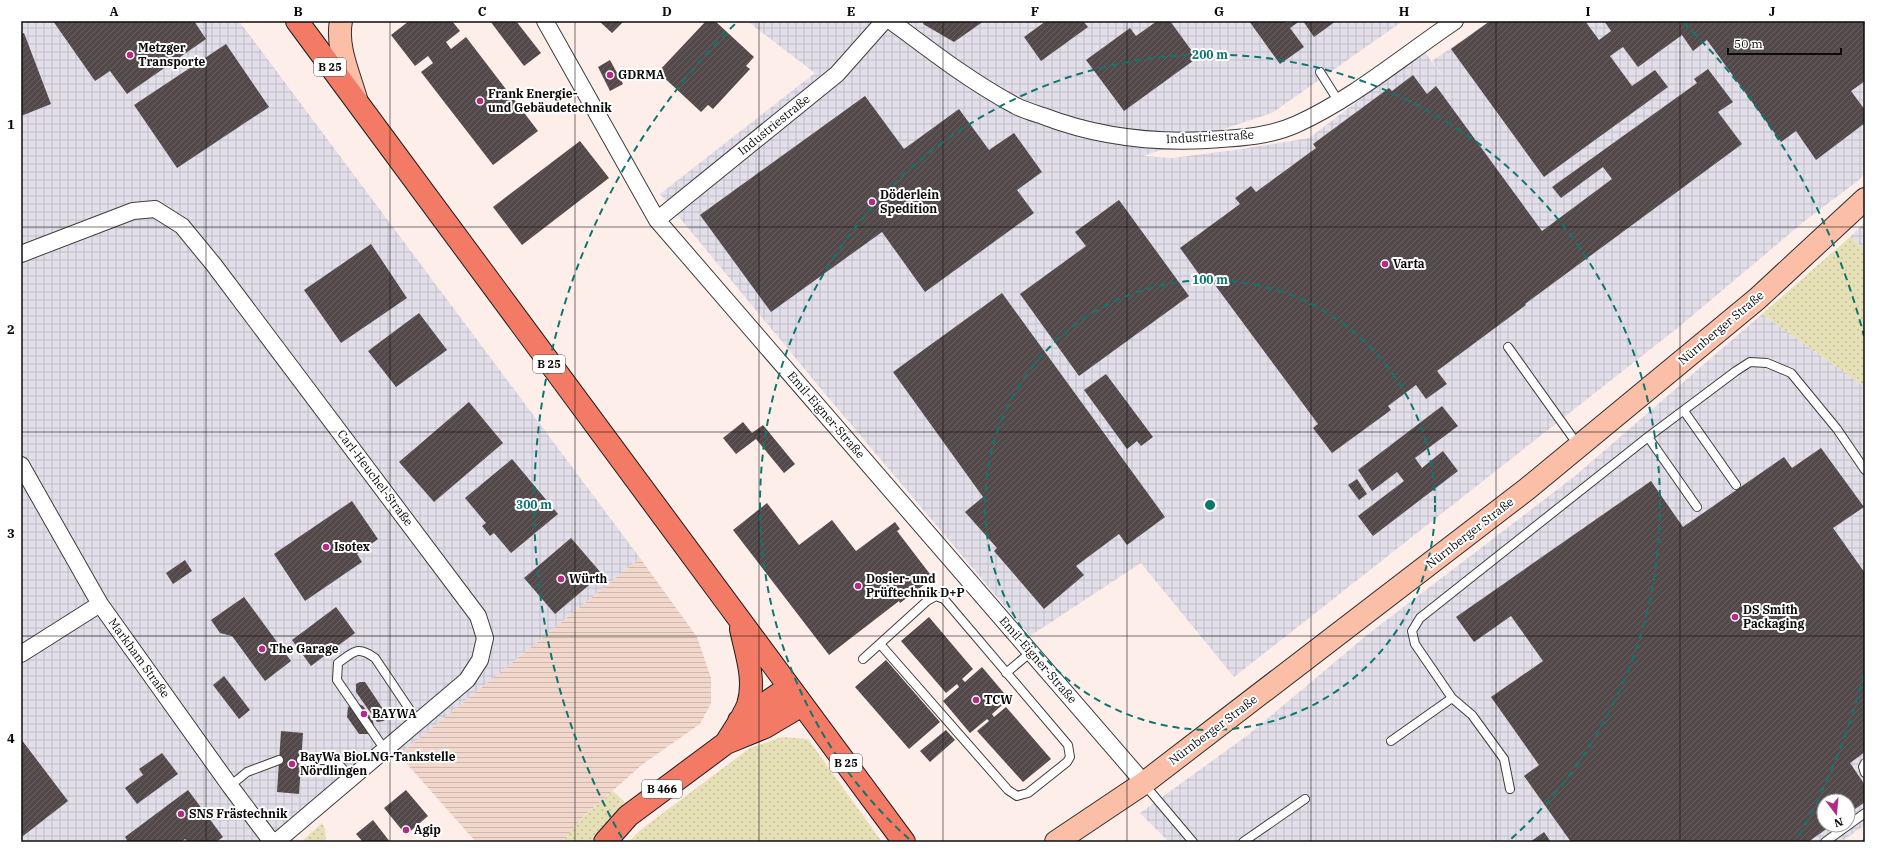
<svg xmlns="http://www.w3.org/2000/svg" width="1886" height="863" font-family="'IBM Plex Serif',serif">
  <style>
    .industrial { fill: url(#industrial-grid); fill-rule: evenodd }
    .farmland { fill: url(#farmland-rules) }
    .grass { fill: url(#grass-dots) }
    .building { fill: url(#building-hatch) }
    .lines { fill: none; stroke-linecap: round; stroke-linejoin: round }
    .service-casing { stroke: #3e3e3e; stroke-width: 10 }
    .minor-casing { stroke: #3e3e3e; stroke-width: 18 }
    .secondary-casing { stroke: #2d2d2d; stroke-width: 24 }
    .primary-casing { stroke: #1c1c1c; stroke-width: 24 }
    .service { stroke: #fff; stroke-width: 8 }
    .minor { stroke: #fff; stroke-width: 16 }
    .secondary { stroke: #fbbfa7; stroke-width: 22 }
    .primary { stroke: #f37b65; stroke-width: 22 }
    .rail { stroke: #b42a84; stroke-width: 3 }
    .grid { fill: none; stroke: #0b0b0b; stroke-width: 1; stroke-opacity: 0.55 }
    .ring { fill: none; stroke: #0f766e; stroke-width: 2; stroke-dasharray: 7 5 }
    .poi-dot { fill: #b42a84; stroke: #fff; stroke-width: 1.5 }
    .labels { text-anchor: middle; stroke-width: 4; stroke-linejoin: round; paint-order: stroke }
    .shield { fill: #fff; stroke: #545454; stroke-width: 1 }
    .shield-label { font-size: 11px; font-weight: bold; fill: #0b0b0b }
    .poi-label { font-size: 12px; font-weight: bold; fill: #0b0b0b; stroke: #fff; text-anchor: start }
    .street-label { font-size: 12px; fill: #0b0b0b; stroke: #fff }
    .centre { fill: #0f766e; stroke: #fff; stroke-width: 2 }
    .ring-label { font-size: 12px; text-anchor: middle; font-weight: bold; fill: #0f766e; stroke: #fff; stroke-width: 4; stroke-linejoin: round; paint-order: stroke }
    .neatline { fill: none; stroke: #0b0b0b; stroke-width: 1.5 }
    .grid-label { font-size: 13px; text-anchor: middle; font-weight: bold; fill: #0b0b0b }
  </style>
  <defs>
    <pattern id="industrial-grid" width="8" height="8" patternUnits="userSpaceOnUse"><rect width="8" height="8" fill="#e2dfea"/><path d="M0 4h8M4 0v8" fill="none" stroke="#c1bec7"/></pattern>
    <pattern id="farmland-rules" width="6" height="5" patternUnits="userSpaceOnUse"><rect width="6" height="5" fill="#f2d8cc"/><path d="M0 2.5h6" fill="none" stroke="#ceb8ae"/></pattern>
    <pattern id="grass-dots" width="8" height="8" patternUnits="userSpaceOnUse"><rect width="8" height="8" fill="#e6e0b6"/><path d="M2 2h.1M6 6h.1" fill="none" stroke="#c4bf9b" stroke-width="1.8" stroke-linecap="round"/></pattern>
    <pattern id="building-hatch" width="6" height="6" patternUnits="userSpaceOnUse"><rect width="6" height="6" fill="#53484a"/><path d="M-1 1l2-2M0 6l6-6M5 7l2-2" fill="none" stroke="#675e60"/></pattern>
  </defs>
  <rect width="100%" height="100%" fill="#feeeea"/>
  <path class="industrial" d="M21,21H239L640,558L399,755L396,752L288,842H21Z
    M747,21H1403L1272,113L1143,156L1172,158L1242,149L1309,138L1424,51L1448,84L1432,61L1490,21H1865V173L1859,180L1806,220L1680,326L1234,677L1141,563L1030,636L821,389L660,194L815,73Z
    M1865,222V249L1850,237Z
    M1762,314L1865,387V825L1841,842H1169L1140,813L1248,735L1367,635L1575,476ZM1824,801H1848V825H1824Z"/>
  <path class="farmland" d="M640,558L697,637L711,678V703L700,724L643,764L584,816L562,842H476L399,755Z"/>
  <path class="grass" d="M1850,237L1865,249V387L1762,314Z
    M782,737L808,739L882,842H628L643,828L750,748Z
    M613,791L627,804L610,819L590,842H562L584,816Z
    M322,823L325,829L326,842H301Z"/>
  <path class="building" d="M53,21H194L206,39L127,94L110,71L95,81Z
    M409,21H452L460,31L446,42L451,49L466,37L538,131L493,165L421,72L433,63L428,56L415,66L391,35Z
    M490,21H516L541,53L524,66Z
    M599,21H624L612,33Z
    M706,21H715L754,57L746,66L750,69L713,109L708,105L701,112L658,72Z
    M924,21H984L954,42L923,24Z
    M1046,21H1083L1088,27L1041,61L1024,37Z
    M1157,21H1170L1197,58L1124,111L1086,60L1130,28L1136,36Z
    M1249,21H1285L1286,23L1300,21L1290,28L1304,47L1280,64Z
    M1303,21H1336L1314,37Z
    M1490,21H1585L1599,40L1611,31L1604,21H1863L1865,24V81L1851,91L1865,110V123L1816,160L1796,131L1781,142L1707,40L1693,51L1682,35L1638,67L1623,47L1610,56L1632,86L1655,70L1668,87L1544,177L1451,49Z
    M24,33L51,104L21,116V34Z
    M226,44L269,107L177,168L134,105Z
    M610,60L623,84L610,91L598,67Z
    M1708,69L1733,102L1718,112L1742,144L1525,304L1526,305L1437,371L1447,384L1426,399L1416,385L1388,406L1391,410L1332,453L1313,428L1318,424L1212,281L1207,285L1180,248L1240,204L1235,198L1251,186L1256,192L1316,148L1313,144L1389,88L1392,91L1413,75L1427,94L1436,86L1542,231L1612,179L1603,167L1561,198L1552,187L1697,83L1694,79Z
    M865,96L904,149L959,109L989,150L1014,133L1042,172L1017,190L1034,213L925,292L882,232L771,312L700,215Z
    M580,141L609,178L522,245L493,207Z
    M1119,200L1189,296L1079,376L1020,294L1086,246L1075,232Z
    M371,244L407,298L341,343L304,290Z
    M1002,293L1165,517L1127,545L1119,534L1076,566L1084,575L1044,609L994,551L997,548L965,512L983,497L893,372Z
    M419,313L447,350L396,387L368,351Z
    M1106,374L1153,437L1141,446L1137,441L1127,449L1084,390Z
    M469,402L503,443L434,502L399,462Z
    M1442,406L1458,426L1415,458L1422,468L1443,451L1458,471L1373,536L1358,516L1404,481L1397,472L1372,491L1358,470Z
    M743,422L752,433L763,425L795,464L784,473L756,439L736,454L723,438Z
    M1821,448L1864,507L1833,528L1865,573V752L1850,763L1865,785V802L1848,814V801H1824V825H1832L1808,842H1571L1524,776L1539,765L1491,697L1543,661L1511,616L1474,642L1456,617L1651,481L1683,527L1784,457L1792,468Z
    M512,459L558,514L511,553L494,533L490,536L482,526L486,523L465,498Z
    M1357,479L1367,494L1359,500L1348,485Z
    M352,501L378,539L357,554L362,562L305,601L274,554Z
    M767,503L799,545L832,520L856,551L895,522L900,529L897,531L933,578L900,603L899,601L829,655L733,530Z
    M571,538L602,574L555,614L524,578Z
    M185,560L192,571L173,584L166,573Z
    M244,597L291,661L265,681L232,636L220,633L211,620Z
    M336,607L355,633L311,666L292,640Z
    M929,617L973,669L962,679L965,682L982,667L1009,699L992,714L994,717L1006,707L1051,759L1023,782L977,731L989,721L987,719L970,733L943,701L959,687L957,684L946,693L901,641Z
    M886,660L940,722L909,749L855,687Z
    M224,676L250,710L239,719L213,685Z
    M360,682H365L387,715L384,721L377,722L356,692V684Z
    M357,703L363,706L373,721L374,727L368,734H359L347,717L348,707Z
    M946,730L955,740L930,762L920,751Z
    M281,731L303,733L299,794L277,792Z
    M21,739L68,801L23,836L21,833Z
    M162,753L178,774L137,804L125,788L143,775L139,769Z
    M188,790L223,837L216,842H188L185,839L181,842H128L125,837Z
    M406,790L428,816L406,835L384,808Z
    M373,820L387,838L390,842H363L356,834Z
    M1544,832L1551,842H1530Z"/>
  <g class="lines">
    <g class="service-casing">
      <path id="service" d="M1320,72L1339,102
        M1508,347L1578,445
        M1684,411L1736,485
        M1648,437L1697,507
        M863,659L927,601L936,596L944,599L1068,745L1070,757L1067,762L1028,793L1017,796L1008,790L880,644
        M1006,673L1031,652
        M1391,741L1452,698
        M385,750L337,680L338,663C354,652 357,645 375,658L418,722
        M301,760H335L351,778
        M1865,763L1863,767L1865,773
        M1144,784L1193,842
        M230,786L247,772L279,760
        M1510,789L1504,759L1472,715L1452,698L1415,644L1412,631L1420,618L1648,437L1736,371L1750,362L1767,363L1791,373L1837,429L1865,470
        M1243,842L1305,799
        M1825,842L1865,813"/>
    </g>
    <g class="minor-casing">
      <path id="minor" d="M545,21L657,220L1144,783
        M891,21C931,51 971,82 1016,106C1024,110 1034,113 1043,116C1095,136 1151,143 1207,140C1237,138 1269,137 1297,124C1354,98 1403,56 1455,21
        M657,220L837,74L884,21
        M21,254L133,211L155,209L182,226L214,265L478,616L485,638L480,660L467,680L276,842
        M21,465L100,604L230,786L272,842
        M21,654L100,604"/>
    </g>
    <g class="secondary-casing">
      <path id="secondary" d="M341,21C336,47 349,74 356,99
        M1056,842L1144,783L1527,489L1757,299L1865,199"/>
    </g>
    <g class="primary-casing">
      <path id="primary" d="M297,21L904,842
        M739,721L788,688
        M726,743C733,731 743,718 748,705C756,680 746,653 741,629
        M605,842L628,816L726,743L765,727L802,705"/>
    </g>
    <use href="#service" class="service"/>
    <use href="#minor" class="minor"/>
    <use href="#secondary" class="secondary"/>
    <use href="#primary" class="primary"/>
    <path class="rail" d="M1863,842L1865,840"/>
  </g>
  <path class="grid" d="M206,21V842M390,21V842M575,21V842M759,21V842M943,21V842M1127,21V842M1311,21V842M1496,21V842M1680,21V842M21,227H1865M21,432H1865M21,636H1865"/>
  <g class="ring">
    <circle cx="1210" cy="505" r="225"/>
    <path d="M909 839A450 450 0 1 1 1511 839"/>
    <path d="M1864 674A676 676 0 0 1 1798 838M622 838A676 676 0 0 1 736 23M1684 23A676 676 0 0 1 1864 336"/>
  </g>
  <g class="poi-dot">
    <circle cx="130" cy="55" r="4"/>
    <circle cx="610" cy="75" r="4"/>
    <circle cx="480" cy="101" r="4"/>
    <circle cx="872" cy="202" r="4"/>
    <circle cx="1385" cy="264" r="4"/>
    <circle cx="326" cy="547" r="4"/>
    <circle cx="561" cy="579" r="4"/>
    <circle cx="858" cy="586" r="4"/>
    <circle cx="1735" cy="617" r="4"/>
    <circle cx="262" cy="649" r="4"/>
    <circle cx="976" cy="700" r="4"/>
    <circle cx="364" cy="714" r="4"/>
    <circle cx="292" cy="764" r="4"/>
    <circle cx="181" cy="814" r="4"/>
    <circle cx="406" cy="830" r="4"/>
  </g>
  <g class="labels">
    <g class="shield">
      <rect x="314" y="58" width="32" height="18" rx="3"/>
      <rect x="533" y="355" width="32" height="18" rx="3"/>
      <rect x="830" y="754" width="32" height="18" rx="3"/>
      <rect x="642" y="780" width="40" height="18" rx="3"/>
    </g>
    <g class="shield-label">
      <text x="330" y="71">B 25</text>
      <text x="549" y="368">B 25</text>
      <text x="846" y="767">B 25</text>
      <text x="662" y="793">B 466</text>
    </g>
    <g class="poi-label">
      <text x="138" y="52">Metzger<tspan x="138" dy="14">Transporte</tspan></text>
      <text x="618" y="79">GDRMA</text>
      <text x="488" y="98">Frank Energie-<tspan x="488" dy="14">und Gebäudetechnik</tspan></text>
      <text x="880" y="199">Döderlein<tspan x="880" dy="14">Spedition</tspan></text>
      <text x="1393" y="268">Varta</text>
      <text x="334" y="551">Isotex</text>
      <text x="569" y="583">Würth</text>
      <text x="866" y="583">Dosier- und<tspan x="866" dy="14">Prüftechnik D+P</tspan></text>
      <text x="1743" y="614">DS Smith<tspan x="1743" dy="14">Packaging</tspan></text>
      <text x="270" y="653">The Garage</text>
      <text x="984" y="704">TCW</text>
      <text x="372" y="718">BAYWA</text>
      <text x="300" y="761">BayWa BioLNG-Tankstelle<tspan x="300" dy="14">Nördlingen</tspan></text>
      <text x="189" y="818">SNS Frästechnik</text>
      <text x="414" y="834">Agip</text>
    </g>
    <g class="street-label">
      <text transform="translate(774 125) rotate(-39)" y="4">Industriestraße</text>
      <text transform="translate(1210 137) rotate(-3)" y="4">Industriestraße</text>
      <text transform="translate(1721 328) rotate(-40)" y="4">Nürnberger Straße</text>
      <text transform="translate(826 415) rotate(49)" y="4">Emil-Eigner-Straße</text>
      <text transform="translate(375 478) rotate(53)" y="4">Carl-Heuchel-Straße</text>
      <text transform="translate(1470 533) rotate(-38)" y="4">Nürnberger Straße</text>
      <text transform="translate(139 658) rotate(54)" y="4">Markham Straße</text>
      <text transform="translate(1038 660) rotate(49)" y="4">Emil-Eigner-Straße</text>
      <text transform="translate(1213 730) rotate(-37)" y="4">Nürnberger Straße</text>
    </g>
  </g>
  <circle cx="1210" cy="505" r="6" class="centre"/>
  <g class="ring-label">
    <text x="1210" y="59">200 m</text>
    <text x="1210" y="284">100 m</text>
    <text x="534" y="509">300 m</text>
  </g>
  <rect width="1886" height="863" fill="none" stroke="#ffffff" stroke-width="44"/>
  <g transform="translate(1836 813) rotate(164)"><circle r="19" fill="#ffffff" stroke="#9d9d9d"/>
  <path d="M0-3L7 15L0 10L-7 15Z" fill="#b42a84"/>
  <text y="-6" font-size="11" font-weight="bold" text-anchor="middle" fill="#0b0b0b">N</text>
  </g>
  <path d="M1728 48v6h113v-6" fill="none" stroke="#0b0b0b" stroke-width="2"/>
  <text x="1734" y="48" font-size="12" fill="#0b0b0b" stroke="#ffffff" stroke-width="3" paint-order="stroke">50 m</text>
  <rect x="22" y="22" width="1842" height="819" class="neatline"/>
  <g class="grid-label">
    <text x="114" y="16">A</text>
    <text x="298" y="16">B</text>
    <text x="482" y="16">C</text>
    <text x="667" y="16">D</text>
    <text x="851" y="16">E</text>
    <text x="1035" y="16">F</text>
    <text x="1219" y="16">G</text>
    <text x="1404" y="16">H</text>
    <text x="1588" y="16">I</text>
    <text x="1772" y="16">J</text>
    <text x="11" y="129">1</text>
    <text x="11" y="334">2</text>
    <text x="11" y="538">3</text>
    <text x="11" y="743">4</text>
  </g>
</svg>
